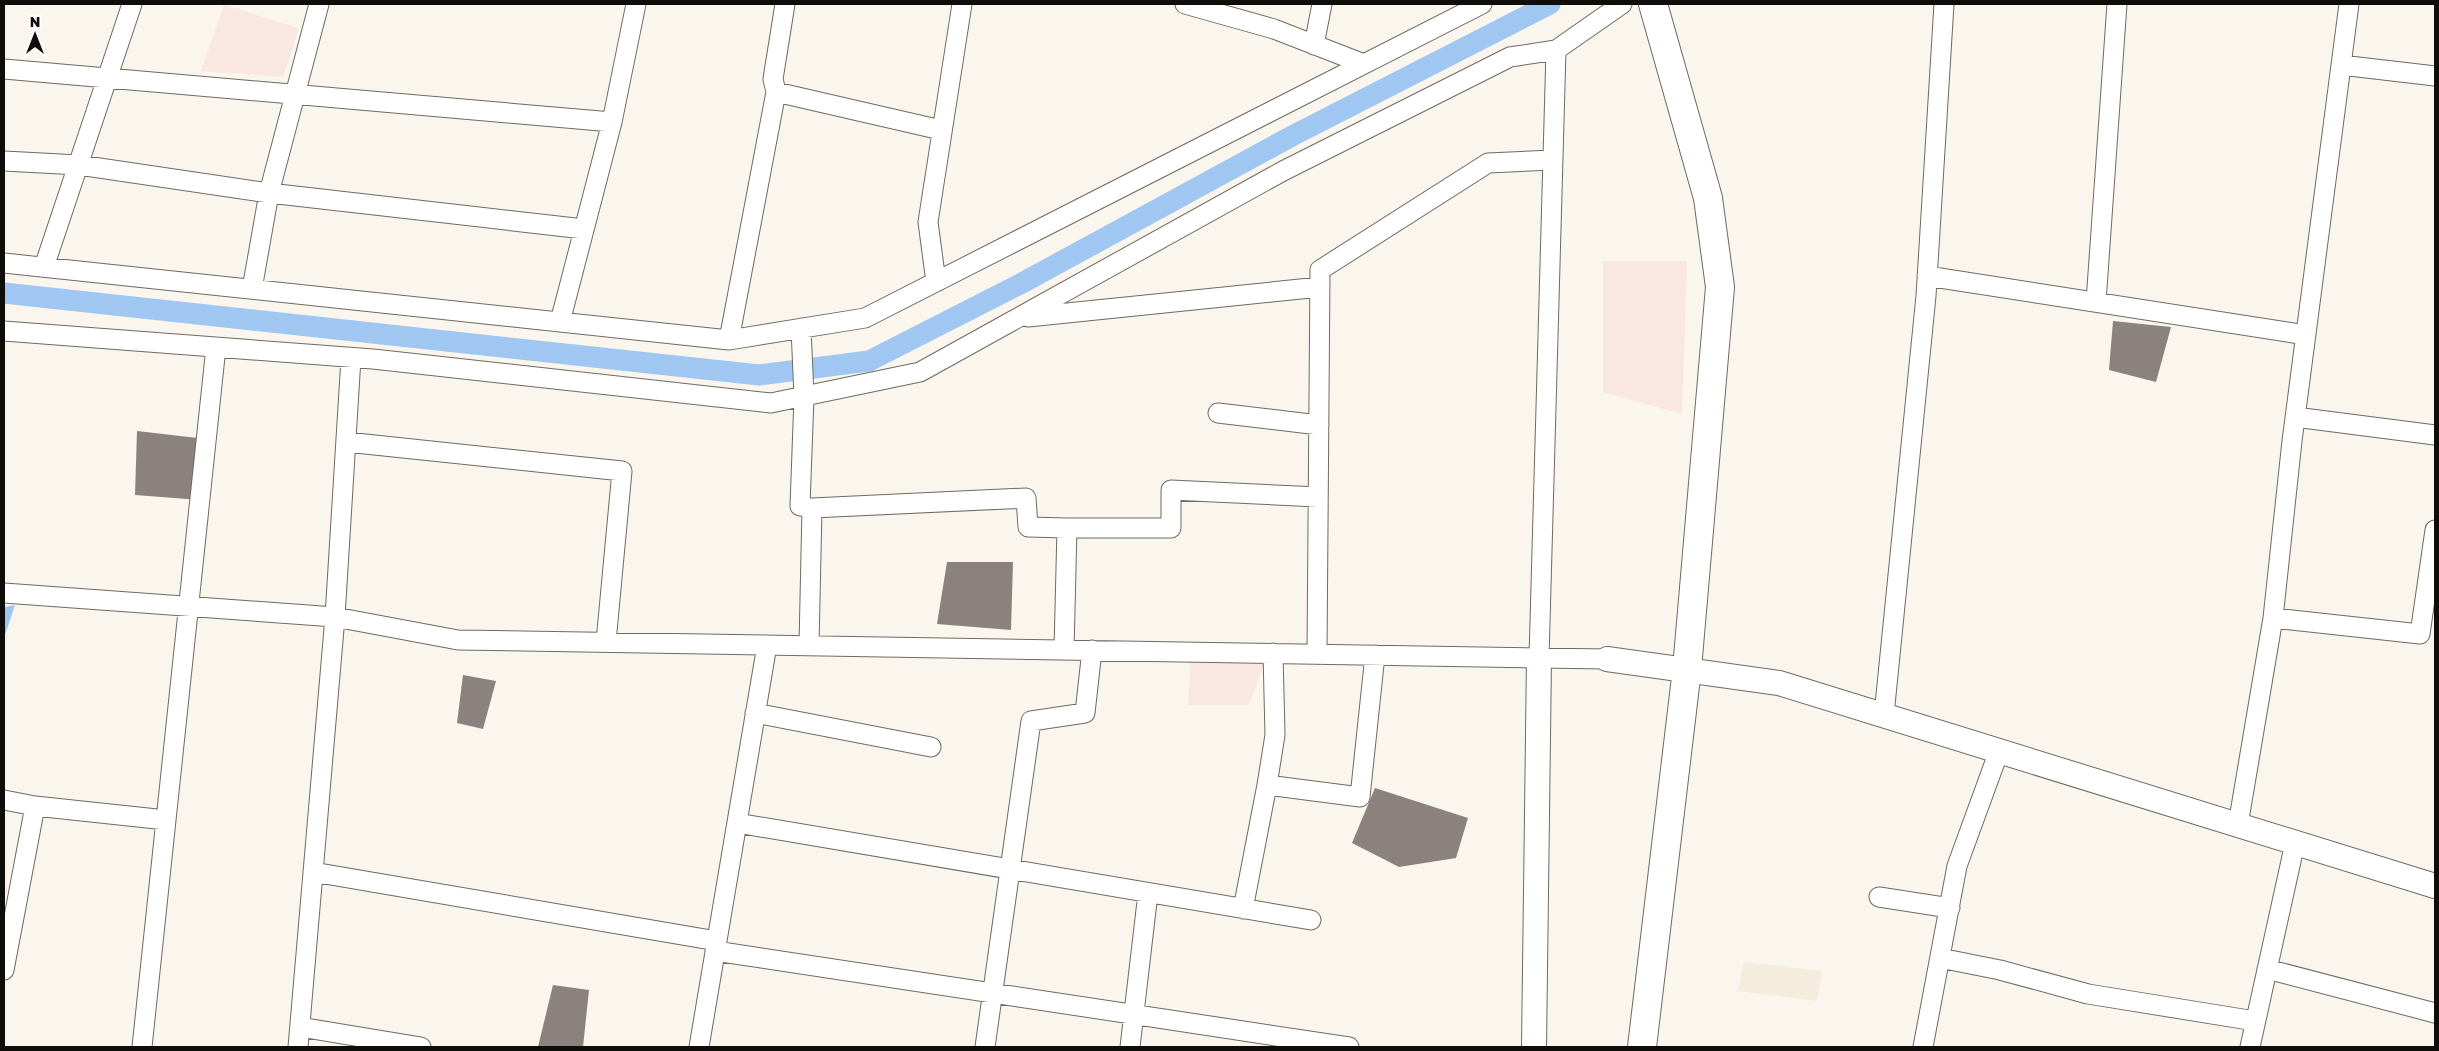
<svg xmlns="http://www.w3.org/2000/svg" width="2439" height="1051" font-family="'Golos Text',sans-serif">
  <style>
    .commercial { fill: #fbe7e1 }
    .built { fill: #f4ecdc }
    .water { fill: #a0c7f2 }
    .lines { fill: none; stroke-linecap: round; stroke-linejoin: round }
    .canal { stroke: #a0c7f2; stroke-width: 21 }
    .building { fill: #8b817e }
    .minor-casing { stroke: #6e6a62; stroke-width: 21 }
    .tertiary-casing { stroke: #6e6a62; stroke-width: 26 }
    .secondary-casing { stroke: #6e6a62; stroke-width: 30 }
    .minor { stroke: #fff; stroke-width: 19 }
    .tertiary { stroke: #fff; stroke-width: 24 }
    .secondary { stroke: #fff; stroke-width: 28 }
  </style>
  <rect width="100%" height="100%" fill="#faf5ed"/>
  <path class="commercial" d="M224,5L299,28L283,77L201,71Z
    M1603,261H1687L1682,414L1603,392Z
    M1191,656L1264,663L1249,705H1188Z"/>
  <path class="built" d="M1744,962L1822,971L1817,1001L1738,991Z"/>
  <path class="water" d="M15,605L4,638V607Z"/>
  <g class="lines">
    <path class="canal" d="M4,293L759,375L869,361L1022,283L1292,136L1550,4"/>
  </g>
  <path class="building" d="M2113,321L2171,327L2156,382L2109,370Z
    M137,431L206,439L200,500L135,495Z
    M947,562H1013L1011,630L937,624Z
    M463,675L496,681L483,729L457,723Z
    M1375,788L1468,818L1456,858L1399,867L1352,843Z
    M553,985L589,990L583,1047H538Z"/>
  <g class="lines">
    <g class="minor-casing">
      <path id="minor" d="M1185,4L1274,29L1364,64
        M1314,45L1322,4
        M2341,65L2435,76
        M4,69L612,122
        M776,92L941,130
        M4,161L79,165L269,193L584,229
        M4,263L729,340L865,318L1482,4
        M44,267L132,4
        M1927,276L2306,335
        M936,282L928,222L962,4
        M252,289L269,193L319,4
        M2096,302L2117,4
        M1028,317L1320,287
        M560,322L612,122L636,4
        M801,328L804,397L800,506L812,508L1026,498L1028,527L1067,528
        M4,331L373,359L771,403L920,372L1283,171L1510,57L1556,50
        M729,340L776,92L773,79L785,4
        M1218,413L1319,425
        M2295,417L2435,435
        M346,442L622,471L606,642
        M4,593L335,617L458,640L1607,659
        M2273,618L2420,634L2435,530
        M809,645L812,508
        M1064,650L1067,528H1171V490L1318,497
        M1317,654L1320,270L1488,163L1553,160
        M1539,658L1556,50L1622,4
        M755,713L931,747
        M1884,715L1926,296L1944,4
        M1267,785L1275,735L1273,653
        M4,800L35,806
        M737,823L1311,920
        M2238,825L2273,618L2292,441L2349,4
        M313,872L717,941
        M1879,897L1950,908
        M1243,909L1267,785L1360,797L1375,655
        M715,951L1349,1047
        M1940,958L2000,970L2088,994L2255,1021
        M2267,969L2435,1013
        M4,970L35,806L166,820
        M300,1027L421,1047
        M142,1047L216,347
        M298,1047L335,617L351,358
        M699,1047L767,645
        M985,1047L1031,721L1085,713L1092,650
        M1130,1047L1148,893
        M1923,1047L1957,866L1999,751
        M2250,1047L2295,843"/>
    </g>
    <g class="tertiary-casing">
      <path id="tertiary" d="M1607,659L1779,683L2435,886
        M1534,1047L1539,658"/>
    </g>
    <g class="secondary-casing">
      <path id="secondary" d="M1642,1047L1687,669L1720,287L1708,198L1653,4"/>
    </g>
    <use href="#minor" class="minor"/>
    <use href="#tertiary" class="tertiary"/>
    <use href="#secondary" class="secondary"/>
  </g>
  <rect width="2439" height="1051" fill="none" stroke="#0e0d0a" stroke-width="10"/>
  <g transform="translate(35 35)" stroke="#ffffff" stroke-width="4" paint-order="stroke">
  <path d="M0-4L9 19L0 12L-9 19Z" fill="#0e0d0a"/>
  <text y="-8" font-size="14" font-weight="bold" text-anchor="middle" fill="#0e0d0a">N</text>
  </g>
</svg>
